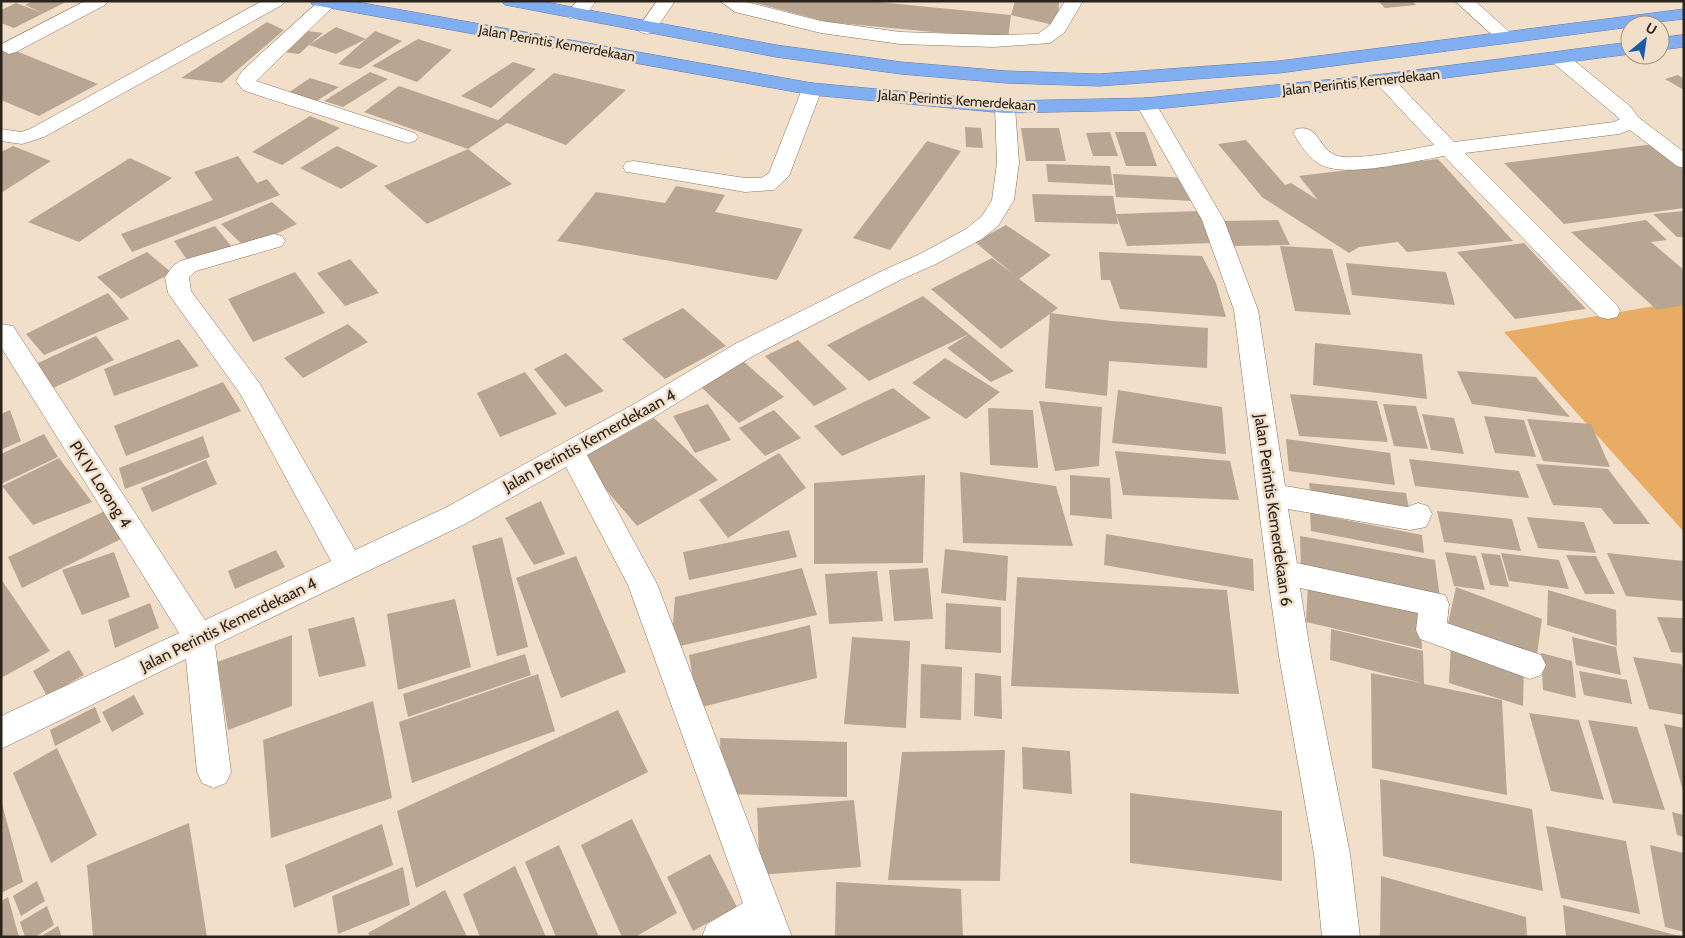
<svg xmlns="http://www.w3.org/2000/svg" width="1685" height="938" font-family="Cabin,sans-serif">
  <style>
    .green { fill: #e8ac65 }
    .building { fill: #b8a693 }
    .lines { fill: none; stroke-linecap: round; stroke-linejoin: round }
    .minor-casing { stroke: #847361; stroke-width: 1 }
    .highway-casing { stroke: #627da6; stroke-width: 1 }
    .minor { fill: #fff; fill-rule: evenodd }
    .highway { fill: #80aef0; fill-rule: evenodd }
    .labels { text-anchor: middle; stroke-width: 5; stroke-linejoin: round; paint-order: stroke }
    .far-street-label { font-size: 14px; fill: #2a231c; stroke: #f1dfca }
    .street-label { font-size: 16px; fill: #2a231c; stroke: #f1dfca }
  </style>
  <rect width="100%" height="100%" fill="#f1dfca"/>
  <path class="green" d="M1684,301V532L1504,332Z"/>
  <path class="building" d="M33,1H68L14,28L1,23V10L16,3L43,13L25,5Z
    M868,1L1011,15L1015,1H1059L1058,26L1011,15L1008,39L827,22L752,2Z
    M1378,1H1412L1416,5L1385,8Z
    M267,22L284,30L222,83L181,78Z
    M336,27L366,39L336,54L309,45L299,54L284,52L308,31L323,33L309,45Z
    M375,31L402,41L360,69L338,64Z
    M418,39L452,50L417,82L372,66Z
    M1,45L98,84L39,116L1,100Z
    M513,62L536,69L491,108L461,96Z
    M370,72L388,79L343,107L324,101Z
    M554,73L626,90L566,145L507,123L468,149L364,112L399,86L498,120Z
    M1678,75L1684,79V90L1665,79Z
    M310,78L339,87L315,102L288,93Z
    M310,116L340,128L282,165L252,152Z
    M965,127L981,128L983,148L966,147Z
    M1021,128H1059L1066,161H1026Z
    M1110,132L1118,156H1093L1086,133Z
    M1115,132H1145L1157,166H1126Z
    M1246,140L1285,185L1291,183L1318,200L1299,176L1438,159L1513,241L1407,252L1398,242L1359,247L1349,253L1262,197L1218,144Z
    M927,141L961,151L890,250L853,238Z
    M1654,144L1684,170V208L1564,224L1504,163Z
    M13,146L51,161L1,193V152Z
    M337,146L378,166L341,189L300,168Z
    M468,149L512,184L427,224L384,186Z
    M238,156L257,183L267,179L280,195L132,252L121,234L213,200L194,172Z
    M130,158L172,178L79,242L28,222Z
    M1046,164L1110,166L1113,185L1048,182Z
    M1113,174L1188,178L1193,201L1116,197Z
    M676,186L725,195L715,212L803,229L777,280L557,241L596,192L665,203Z
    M1032,194L1113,196L1118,224L1035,222Z
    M272,202L297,224L246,248L221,224Z
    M1200,211L1214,243L1127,246L1116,214Z
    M1684,211V237H1677L1653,214Z
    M1278,220L1290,245L1233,246L1222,221Z
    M1646,220L1667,240L1651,242L1684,270V305L1657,310L1571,232Z
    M1006,225L1051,255L1019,279L1058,308L1001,349L931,289L992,258L1013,274L975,242Z
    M215,226L232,247L190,264L174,241Z
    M1524,243L1586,309L1515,319L1457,252Z
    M1280,246L1332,249L1351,315L1295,311Z
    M147,252L172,273L121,299L97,277Z
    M1099,252L1202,256L1216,283L1226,317L1120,309L1110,280H1101Z
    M350,259L379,293L345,306L317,273Z
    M1346,263L1446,272L1455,305L1352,295Z
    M295,272L325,313L253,342L228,299Z
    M108,293L129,319L44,355L26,334Z
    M923,296L969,334L1014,371L991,382L947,348L969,334L869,381L827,345Z
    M683,308L726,346L665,379L622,339Z
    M1050,313L1112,321L1208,328L1207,368L1109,361L1107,396L1045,388Z
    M348,324L368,342L303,378L284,358Z
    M96,336L114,360L53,388L36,364Z
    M179,339L199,366L114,396L104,369Z
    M798,340L847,389L814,406L765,356Z
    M1315,343L1422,354L1427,399L1313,385Z
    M566,353L604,391L565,407L534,369Z
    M945,358L1000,392L966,419L912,383Z
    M743,361L784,397L739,423L699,385Z
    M1457,371L1536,377L1570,417L1472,404Z
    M525,372L557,414L500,437L477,393Z
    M223,382L241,411L126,456L114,426Z
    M893,388L931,418L842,456L814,426Z
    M1118,390L1222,407L1226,454L1112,443Z
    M1290,394L1377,401L1388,442L1299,436Z
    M1039,401L1102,407L1099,466L1055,471Z
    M708,404L731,440L695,453L673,416Z
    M1383,404L1416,406L1428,449L1394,446Z
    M988,408L1033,410L1038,468L990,465Z
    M10,410L21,441L1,450V414Z
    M774,410L801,438L765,456L739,428Z
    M1422,414L1454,418L1464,454L1431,450Z
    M1484,416L1524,420L1536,457L1495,453Z
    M654,418L718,480L637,526L580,459Z
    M1527,419L1591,424L1610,467L1543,461Z
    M44,434L58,457L1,484V454Z
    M203,436L210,457L125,489L119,468Z
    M1286,439L1390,453L1395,485L1289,471Z
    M1115,451L1230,461L1239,500L1123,495Z
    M779,453L806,488L728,538L699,500Z
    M59,458L92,502L33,525L2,486Z
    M1409,459L1519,471L1529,498L1415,486Z
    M206,460L217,484L152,512L141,488Z
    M1536,464L1608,469L1650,524H1614L1601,508L1553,505Z
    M960,472L1056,486L1073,546L963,543Z
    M925,475L923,563L814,564V483Z
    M1070,475L1110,478L1112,519L1070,515Z
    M1309,483L1406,493L1409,508L1311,497Z
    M541,501L565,554L534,565L505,518Z
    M105,511L121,539L22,588L8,557Z
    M1437,511L1512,519L1521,551L1444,542Z
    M1310,513L1422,535L1424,553L1311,531Z
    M1527,517L1584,522L1596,553L1538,548Z
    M789,530L797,557L689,580L683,552Z
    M1106,534L1253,559L1254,591L1104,565Z
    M1300,536L1435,560L1440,598L1301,573Z
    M502,537L528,647L497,656L472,546Z
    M945,549L1008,556L1006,601L941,593Z
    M276,550L285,567L235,589L228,571Z
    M114,552L130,597L82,615L62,570Z
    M1445,552L1476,556L1485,590L1454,586Z
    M1481,553L1500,555L1509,587L1490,585Z
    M1501,553L1559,560L1569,589L1509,581Z
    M1607,553L1684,561V601L1626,596Z
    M1566,555L1596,556L1615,594H1585Z
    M576,556L626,672L561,698L516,578Z
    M802,568L817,615L671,648L675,597Z
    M928,568L933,619L894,621L889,570Z
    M877,571L883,621L829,624L825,574Z
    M1017,577L1227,590L1239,694L1011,686Z
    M1,579L50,651L1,678Z
    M1308,584L1420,609L1422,649L1306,622Z
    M1456,587L1542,619L1536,661L1447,628Z
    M1548,590L1616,610L1617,646L1547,625Z
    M455,599L471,667L398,690L387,614Z
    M150,603L159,628L115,648L108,620Z
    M946,603L1001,607V653L945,649Z
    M354,617L366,666L319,677L308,629Z
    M1657,617L1684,618V653L1671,652Z
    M810,625L817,678L698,708L689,655Z
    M1331,629L1423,651L1424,684L1502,700L1507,795L1372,768L1371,673L1422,683L1330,660Z
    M292,635V706L228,730L217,662Z
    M852,637L910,641L906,728L844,724Z
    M1572,637L1616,647L1621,675L1576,665Z
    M1451,643L1524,665L1523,706L1449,683Z
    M69,650L84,675L47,696L33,671Z
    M1541,653L1572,661L1576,698L1543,690Z
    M525,654L531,675L408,717L403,694Z
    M1633,657L1681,664L1684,671V715L1649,709Z
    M921,664L962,667L961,720L920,718Z
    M1579,671L1627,680L1632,704L1584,695Z
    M975,673L1001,676L1002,719L974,716Z
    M538,674L555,731L412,783L399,722Z
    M134,695L144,714L112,732L102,712Z
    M373,701L392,798L271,838L263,740Z
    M95,707L101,722L55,746L50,730Z
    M618,710L648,772L416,888L397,811Z
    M1529,713L1579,720L1604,800L1551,791Z
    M1588,720L1637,727L1665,810L1613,803Z
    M1664,724L1684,728V791H1683Z
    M720,738L847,742V797L722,794Z
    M1022,747L1070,751L1072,794L1023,789Z
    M57,748L97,835L51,863L13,773Z
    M1005,750L1000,881L888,880L902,752Z
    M1380,779L1532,809L1543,891L1383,856Z
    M1130,793L1282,811V881L1130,863Z
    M1,800L23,882L1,893Z
    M854,800L861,867L760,875L757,808Z
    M1672,812L1684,815V837L1677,835Z
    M632,819L677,913L635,937H622L581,845Z
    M189,823L207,937H93L87,865Z
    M382,824L393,865L294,908L285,865Z
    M1546,826L1626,841L1640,914L1561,898Z
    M559,845L599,937H556L525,862Z
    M1650,845L1684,853V932L1665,927Z
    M710,854L737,907L693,931L667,877Z
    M515,866L546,937H480L463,894Z
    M403,867L410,905L338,934L332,896Z
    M1381,876L1526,917L1527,937H1380Z
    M37,881L45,901L21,916L13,896Z
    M836,882L961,889L963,937H835Z
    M445,890L467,937H370L368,933Z
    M8,897L19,937H1V901Z
    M1563,905L1679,936V937H1566Z
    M47,906L54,925L35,937H25L20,922Z
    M58,926L62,937H40Z"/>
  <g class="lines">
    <g class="minor-casing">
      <path id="minor" d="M85,1H108L105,5L16,52L9,54L1,50L2,44Z
        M262,1H285L282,5L44,137L22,144L1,141V129L21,132L30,129Z
        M319,1H336L337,3L256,81L415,133L418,137L415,141L408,143L401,141L251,93L243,90L236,81L242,71Z
        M577,1H596C589,11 582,21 569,18L566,14Z
        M657,1H675L654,32L647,34L640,32L638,28Z
        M720,1H742L821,21L900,32L994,35L1038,34L1050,25L1065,1H1083L1064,33L1050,43L994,47L900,44L821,33L735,12Z
        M1455,1H1475L1515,37L1513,41L1506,43L1499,41Z
        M1559,52L1566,54L1631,107L1638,117L1684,152V168L1677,166L1630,130L1619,134L1465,153L1617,305L1620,311L1617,317L1608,319L1599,317L1444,156C1414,161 1348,178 1321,165C1309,159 1300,144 1293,133L1296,129C1320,123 1318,151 1338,156C1356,161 1413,149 1434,145L1377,84L1374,80L1377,76L1384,74L1391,76L1454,142L1614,122L1620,119L1552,62L1549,58L1552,54Z
        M812,83L819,85L822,89L789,176L774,190L745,192L634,173L626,172L623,167L626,162L634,161L745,178H761L769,173L802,89L805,85Z
        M1146,98L1153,100L1156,104L1224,220L1258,310L1285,486L1407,507L1418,503L1428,506L1432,514L1426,527L1410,530L1288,509L1297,563L1445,595L1449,604L1447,623L1541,655L1546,665L1541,675L1530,679L1420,639L1416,630L1418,613L1300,588L1311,656L1350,854L1360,937H1322L1314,854L1279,656L1267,572L1234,310L1202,220L1136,104L1139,100Z
        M1005,101L1012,103L1015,107L1019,163L1014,200L998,226L982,239L936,264L900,280L753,356L654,417L587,455L657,584L792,937H702L707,924L743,903L628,585L566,467L465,524L215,645L231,772L226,783L214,788L202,783L197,772L186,659L1,749V716L179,633L1,347V324L13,326L205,620L331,561L241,395L168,293L165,277L173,266L180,261L274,234L282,236L285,241L282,246L196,271L189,277L191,291L260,384L355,550L445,508L636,403L735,344L884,270L920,254L966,229L982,216L992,200L997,163L995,107L998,103Z"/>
    </g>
    <g class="highway-casing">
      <path id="highway" d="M310,1H351L812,83L1005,101L1146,98L1384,74L1630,42V54L1384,86L1146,110L1005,113L812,95L319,6L313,5Z
        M502,1H540L776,45L901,62L1006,71L1099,74L1279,61L1684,9V19L1630,25V27L1279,73L1099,86L1006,83L901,74L776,57L511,6L505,5Z
        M1684,35V47L1660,50V38Z"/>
    </g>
    <use href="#minor" class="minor"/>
    <use href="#highway" class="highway"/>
  </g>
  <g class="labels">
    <g class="far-street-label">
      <text transform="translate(557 43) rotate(10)" y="5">Jalan Perintis Kemerdekaan</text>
      <text transform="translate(1361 82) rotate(-6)" y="5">Jalan Perintis Kemerdekaan</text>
      <text transform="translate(957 100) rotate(4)" y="5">Jalan Perintis Kemerdekaan</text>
    </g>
    <g class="street-label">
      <text transform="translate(589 440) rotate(-29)" y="6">Jalan Perintis Kemerdekaan 4</text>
      <text transform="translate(101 484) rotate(57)" y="6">PK IV Lorong 4</text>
      <text transform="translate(1274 510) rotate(82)" y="6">Jalan Perintis Kemerdekaan 6</text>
      <text transform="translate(228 624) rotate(-26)" y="6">Jalan Perintis Kemerdekaan 4</text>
    </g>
  </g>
  <rect width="1685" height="938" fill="none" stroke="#2a231c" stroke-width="5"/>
  <g transform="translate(1645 40) rotate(29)"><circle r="24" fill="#f1dfca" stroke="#a19484"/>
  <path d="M0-4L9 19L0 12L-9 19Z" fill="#1b5aab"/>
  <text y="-8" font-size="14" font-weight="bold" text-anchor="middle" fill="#2a231c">U</text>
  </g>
</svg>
